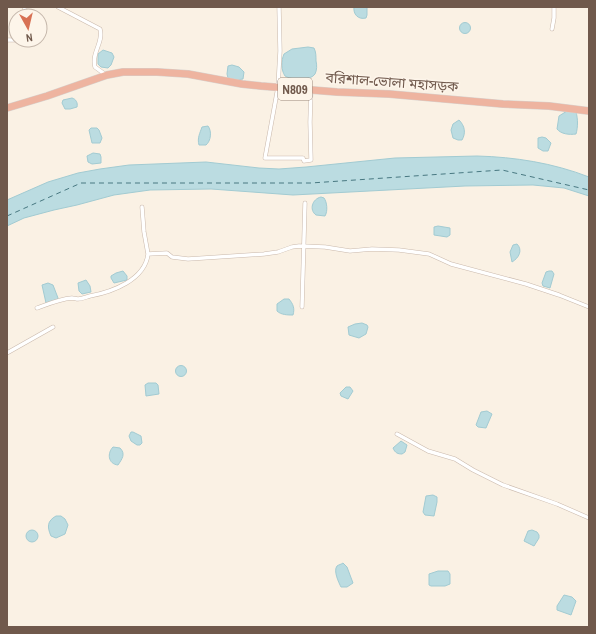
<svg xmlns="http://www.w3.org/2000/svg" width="596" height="634" font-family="'Archivo Narrow','Noto Sans Bengali',sans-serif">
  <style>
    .water { fill: #bbdce1; stroke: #a2cbd2 }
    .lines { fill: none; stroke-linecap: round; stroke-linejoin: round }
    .ferry { stroke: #487881; stroke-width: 1; stroke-dasharray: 5 4; stroke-linecap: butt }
    .street-casing { stroke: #cab9ac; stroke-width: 4.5 }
    .highway-casing { stroke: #d7d1cd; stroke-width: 8 }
    .street { stroke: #fff; stroke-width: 3.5 }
    .highway { stroke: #eeb4a0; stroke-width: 7 }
    .labels { text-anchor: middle; stroke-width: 3; stroke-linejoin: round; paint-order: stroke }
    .shield { fill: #fdf5ea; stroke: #9a887b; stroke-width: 1 }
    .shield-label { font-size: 13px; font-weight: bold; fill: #70594c }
    .street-label { font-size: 14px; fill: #70594c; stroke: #fdf5ea }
  </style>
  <rect width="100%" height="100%" fill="#faf1e4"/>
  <path class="water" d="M354,7H367V15L366,18C358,20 353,14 354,7Z
    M459.5 28a5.5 5.5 0 1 1 11 0a5.5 5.5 0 1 1-11 0Z
    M308,47L314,48C316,52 316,56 316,61C317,65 317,70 315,74C311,81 291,80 285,76C281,70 281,61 284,54L292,49Z
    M103,50L112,53L114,57L111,65L108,68L101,67L98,64V54Z
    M232,65L239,67L244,72L243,79L237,80L228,78L227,74L228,66Z
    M72,98C76,99 78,103 77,107L70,109H65L62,103L63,100Z
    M567,111L576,112C578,119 578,127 576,134C569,135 561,134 557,129L559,116Z
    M459,120C465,126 466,133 462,140H458L453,138L451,130L453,124Z
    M208,126C212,131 211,141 206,145H199C197,138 200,133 202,127Z
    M91,128H97L99,130L102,138L100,143H92L89,130Z
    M542,137L546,138L551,143L548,151H543L538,148V138Z
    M93,153L100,154L101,157V163L92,164L88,162L87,156Z
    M477,156C515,157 553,163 589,177V196L564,188L533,185L465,186L293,195L211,189L150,190L114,195L77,205L54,210L24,218L7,226V200L48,182L78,173L100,169L129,165L206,162L259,168L279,169L306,167L395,158Z
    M321,197L324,198C327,202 328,211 325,216L316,215C309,210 312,199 321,197Z
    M438,226L450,228V235L447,237L434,235V227Z
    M517,244C523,250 519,258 512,262L510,252L513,245Z
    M123,271L127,276V280L114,283L111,278V276L116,273Z
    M549,271H552L554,274L550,288L543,286L542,283L546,272Z
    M86,280L90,286L91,292L82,294L79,291L78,283Z
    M48,283L53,285L58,298L57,301L49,304L46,303L42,285Z
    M284,299H289C293,304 295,308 293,315C288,315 281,315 277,311V304Z
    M362,323L367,325L368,327L366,334L359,338L349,335L348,327L355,324Z
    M175.5 371a5.5 5.5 0 1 1 11 0a5.5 5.5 0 1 1-11 0Z
    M148,383H156L158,385L159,394L146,396L145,385Z
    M346,387H350L353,391L348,399L341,396L340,393Z
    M487,411L492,414L486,428L478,427L476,425L481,412Z
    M131,432H133L141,436L142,443L140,445H137L131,441L129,436Z
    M401,441L407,445L405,452L402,454C398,454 395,453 393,448Z
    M113,447L120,448C126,454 122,459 118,465C108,464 107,453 113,447Z
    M433,495L437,497V502L434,516L425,515L423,512L426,496Z
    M56,516H61L65,519L68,525L65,534L56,538L51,536C47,527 47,521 56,516Z
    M26 536a6 6 0 1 1 12 0a6 6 0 1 1-12 0Z
    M532,530L537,532L539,535V538L534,546L524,541L528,531Z
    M343,563L347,567L353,583L347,587H341C339,583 333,571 337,566C338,565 342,564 343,563Z
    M438,571H448L450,574V584L445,586H431L429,585V574Z
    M564,595L572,597L576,601L571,615L557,610V606Z"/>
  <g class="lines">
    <path class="ferry" d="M7,216L81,183H311L502,170L589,190"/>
    <g class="street-casing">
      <path id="street" d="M58,7L100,29C104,42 91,53 95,67L106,75
        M279,7L280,51L278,87L265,158H303L304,161L311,160L310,122L311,90
        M24,16L25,7
        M552,29L554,18V7
        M7,40H17
        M142,207L144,232L148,254L167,253L172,257L188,259L264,254L278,252L292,247L299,246L325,247L350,251L372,249L399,250L429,254L451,264L526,284L559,295L589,307
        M302,307L305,203
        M37,308C48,304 60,299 72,298C74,298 76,299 78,299C82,299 86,297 90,296C112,292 145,280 148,254
        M7,353L53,327
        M397,434L428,451L455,459L473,470L503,485L557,504L589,518"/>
    </g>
    <g class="highway-casing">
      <path id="highway" d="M7,108L47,96L107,75L123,72H157L188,74L242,84L261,86L337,92L389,94L503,104L549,106L589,111"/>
    </g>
    <use href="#street" class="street"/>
    <use href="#highway" class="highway"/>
  </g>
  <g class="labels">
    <rect class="shield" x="278" y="78" width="34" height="22" rx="3"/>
    <g class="shield-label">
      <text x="295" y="94">N809</text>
    </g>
    <g class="street-label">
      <text transform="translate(392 82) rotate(4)" y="5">বরিশাল-ভোলা মহাসড়ক</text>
    </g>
  </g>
  <rect width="596" height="634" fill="none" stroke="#70594c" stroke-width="16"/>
  <g transform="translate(28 28) rotate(172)"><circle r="19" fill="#fdf5ea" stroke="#c5b7ab"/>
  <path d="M0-3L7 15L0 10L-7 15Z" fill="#d87154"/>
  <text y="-6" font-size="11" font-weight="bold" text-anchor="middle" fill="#70594c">N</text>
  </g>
</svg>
